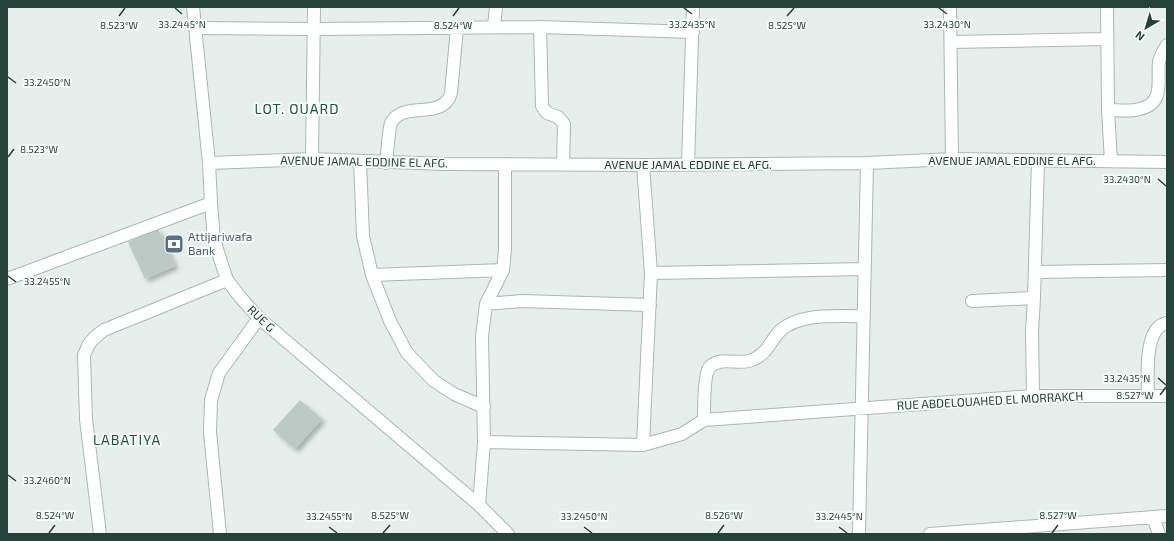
<svg xmlns="http://www.w3.org/2000/svg" width="1174" height="541" font-family="'Exo 2',sans-serif">
  <style>
    .building { fill: #bbcac4; filter: url(#shadow) }
    .lines { fill: none; stroke-linecap: round; stroke-linejoin: round }
    .minor-casing { stroke: #a8b8b2; stroke-width: 14 }
    .tertiary-casing { stroke: #a8b8b2; stroke-width: 14 }
    .minor { stroke: #fff; stroke-width: 12 }
    .tertiary { stroke: #fff; stroke-width: 12 }
    .ticks { fill: none; stroke: #24423a; stroke-width: 1.5 }
    .labels { text-anchor: middle; stroke-width: 4; stroke-linejoin: round; paint-order: stroke }
    .street-label { font-size: 12px; fill: #24423a; stroke: #f7fbf9 }
    .service-label { font-size: 12px; fill: #4e5e75; stroke: #f7fbf9; text-anchor: start }
    .quarter-label { font-size: 14px; letter-spacing: 1px; fill: #1f5548; stroke: #f7fbf9 }
    .ticks-label { font-size: 10px; text-anchor: middle; fill: #24423a; stroke: #f7fbf9; stroke-width: 4; stroke-linejoin: round; paint-order: stroke }
  </style>
  <defs>
    <filter id="shadow"><feDropShadow dx="3.5" dy="3.5" stdDeviation="2" flood-color="#0004"/></filter>
  </defs>
  <rect width="100%" height="100%" fill="#e6efeb"/>
  <path class="building" d="M158,229L175,266L145,279L128,242Z
    M300,400L322,419L295,449L273,430Z"/>
  <g class="lines">
    <g class="minor-casing">
      <path id="minor" d="M950,7L952,159
        M1107,7L1108,110L1111,161
        M494,27L496,7
        M540,27L542,106L547,113L558,117L564,124L563,165
        M195,28L314,29L540,27L693,32
        M951,42L1107,39
        M1108,110C1118,110 1130,112 1140,109C1165,103 1157,81 1159,62C1160,56 1164,50 1167,45
        M312,159L314,7
        M360,161L363,236L372,275L390,321L407,353L434,381L454,394L484,407
        M209,163L312,159L445,164L643,165L867,163L952,159L1167,162
        M386,163C387,155 389,128 391,123C402,102 434,117 447,101C449,99 450,96 451,93L457,28
        M688,165L693,7
        M1035,272L1167,270
        M651,273L865,269
        M372,275L503,270
        M7,279L211,203
        M1034,298L1038,161
        M972,301L1034,298L1032,331L1033,396
        M486,304L522,301L650,305
        M864,316C838,317 802,312 781,330C770,340 769,353 752,360C739,366 719,355 709,368C704,375 704,410 704,420L1033,396H1167
        M1148,396C1148,379 1143,327 1167,323
        M484,442L643,445L682,434L704,420
        M643,445L651,273L643,165
        M479,505L484,442L482,336L486,304L503,270L505,249V164
        M1153,517L1159,534
        M100,534L86,419L84,355L89,344L95,337L104,330L227,280
        M220,534L210,432L211,400L219,373L259,318
        M859,534L867,163
        M930,534L1167,516"/>
    </g>
    <g class="tertiary-casing">
      <path id="tertiary" d="M193,7L209,163L211,203L214,240L227,280L240,297L259,318L479,505L508,534"/>
    </g>
    <use href="#minor" class="minor"/>
    <use href="#tertiary" class="tertiary"/>
  </g>
  <path class="ticks" d="M175,8L182,14M684,8L692,14M939,8L947,14M119,16L125,8M453,16L459,8M787,16L794,8M8,77L16,83M8,157L14,149M1158,179L1166,186M8,276L16,282M1158,378L1166,385M1160,395L1166,387M8,475L16,481M329,527L337,533M584,527L592,533M839,527L847,533M49,533L55,525M383,533L390,525M718,533L724,525M1052,533L1058,525"/>
  <defs>
    <g id="bank-square" transform="scale(1)"><rect x="-9" y="-9" width="18" height="18" rx="4" fill="#5c6f8a" stroke="#f7fbf9"/><path d="M-6-4H6V4H-6ZM0-2.3a2.3 2.3 0 1 0 0 4.6a2.3 2.3 0 1 0 0-4.6Z" fill="#fff"/></g>
  </defs>
  <g fill-rule="evenodd">
    <use href="#bank-square" x="174" y="244"/>
  </g>
  <g class="labels">
    <g class="street-label">
      <text x="1012" y="165">AVENUE JAMAL EDDINE EL AFG.</text>
      <text transform="translate(364 162) rotate(1)" y="4">AVENUE JAMAL EDDINE EL AFG.</text>
      <text x="688" y="169">AVENUE JAMAL EDDINE EL AFG.</text>
      <text transform="translate(261 319) rotate(44)" y="4">RUE G</text>
      <text transform="translate(990 401) rotate(-3)" y="4">RUE ABDELOUAHED EL MORRAKCH</text>
    </g>
    <g class="service-label">
      <text x="188" y="241">Attijariwafa<tspan x="188" dy="14">Bank</tspan></text>
    </g>
    <g class="quarter-label">
      <text x="297" y="114">LOT. OUARD</text>
      <text x="127" y="445">LABATIYA</text>
    </g>
  </g>
  <g class="ticks-label">
    <text x="182" y="28">33.2445°N</text>
    <text x="692" y="28">33.2435°N</text>
    <text x="947" y="28">33.2430°N</text>
    <text x="119" y="29">8.523°W</text>
    <text x="453" y="29">8.524°W</text>
    <text x="787" y="29">8.525°W</text>
    <text x="47" y="86">33.2450°N</text>
    <text x="39" y="153">8.523°W</text>
    <text x="1127" y="183">33.2430°N</text>
    <text x="47" y="285">33.2455°N</text>
    <text x="1127" y="382">33.2435°N</text>
    <text x="1135" y="399">8.527°W</text>
    <text x="47" y="484">33.2460°N</text>
    <text x="55" y="519">8.524°W</text>
    <text x="390" y="519">8.525°W</text>
    <text x="724" y="519">8.526°W</text>
    <text x="1058" y="519">8.527°W</text>
    <text x="329" y="520">33.2455°N</text>
    <text x="584" y="520">33.2450°N</text>
    <text x="839" y="520">33.2445°N</text>
  </g>
  <rect width="1174" height="541" fill="none" stroke="#24423a" stroke-width="16"/>
  <g transform="translate(1146 28) rotate(218)" stroke="#f7fbf9" stroke-width="3" paint-order="stroke">
  <path d="M0-3L7 15L0 10L-7 15Z" fill="#24423a"/>
  <text y="-6" font-size="11" font-weight="bold" text-anchor="middle" fill="#24423a">N</text>
  </g>
</svg>
